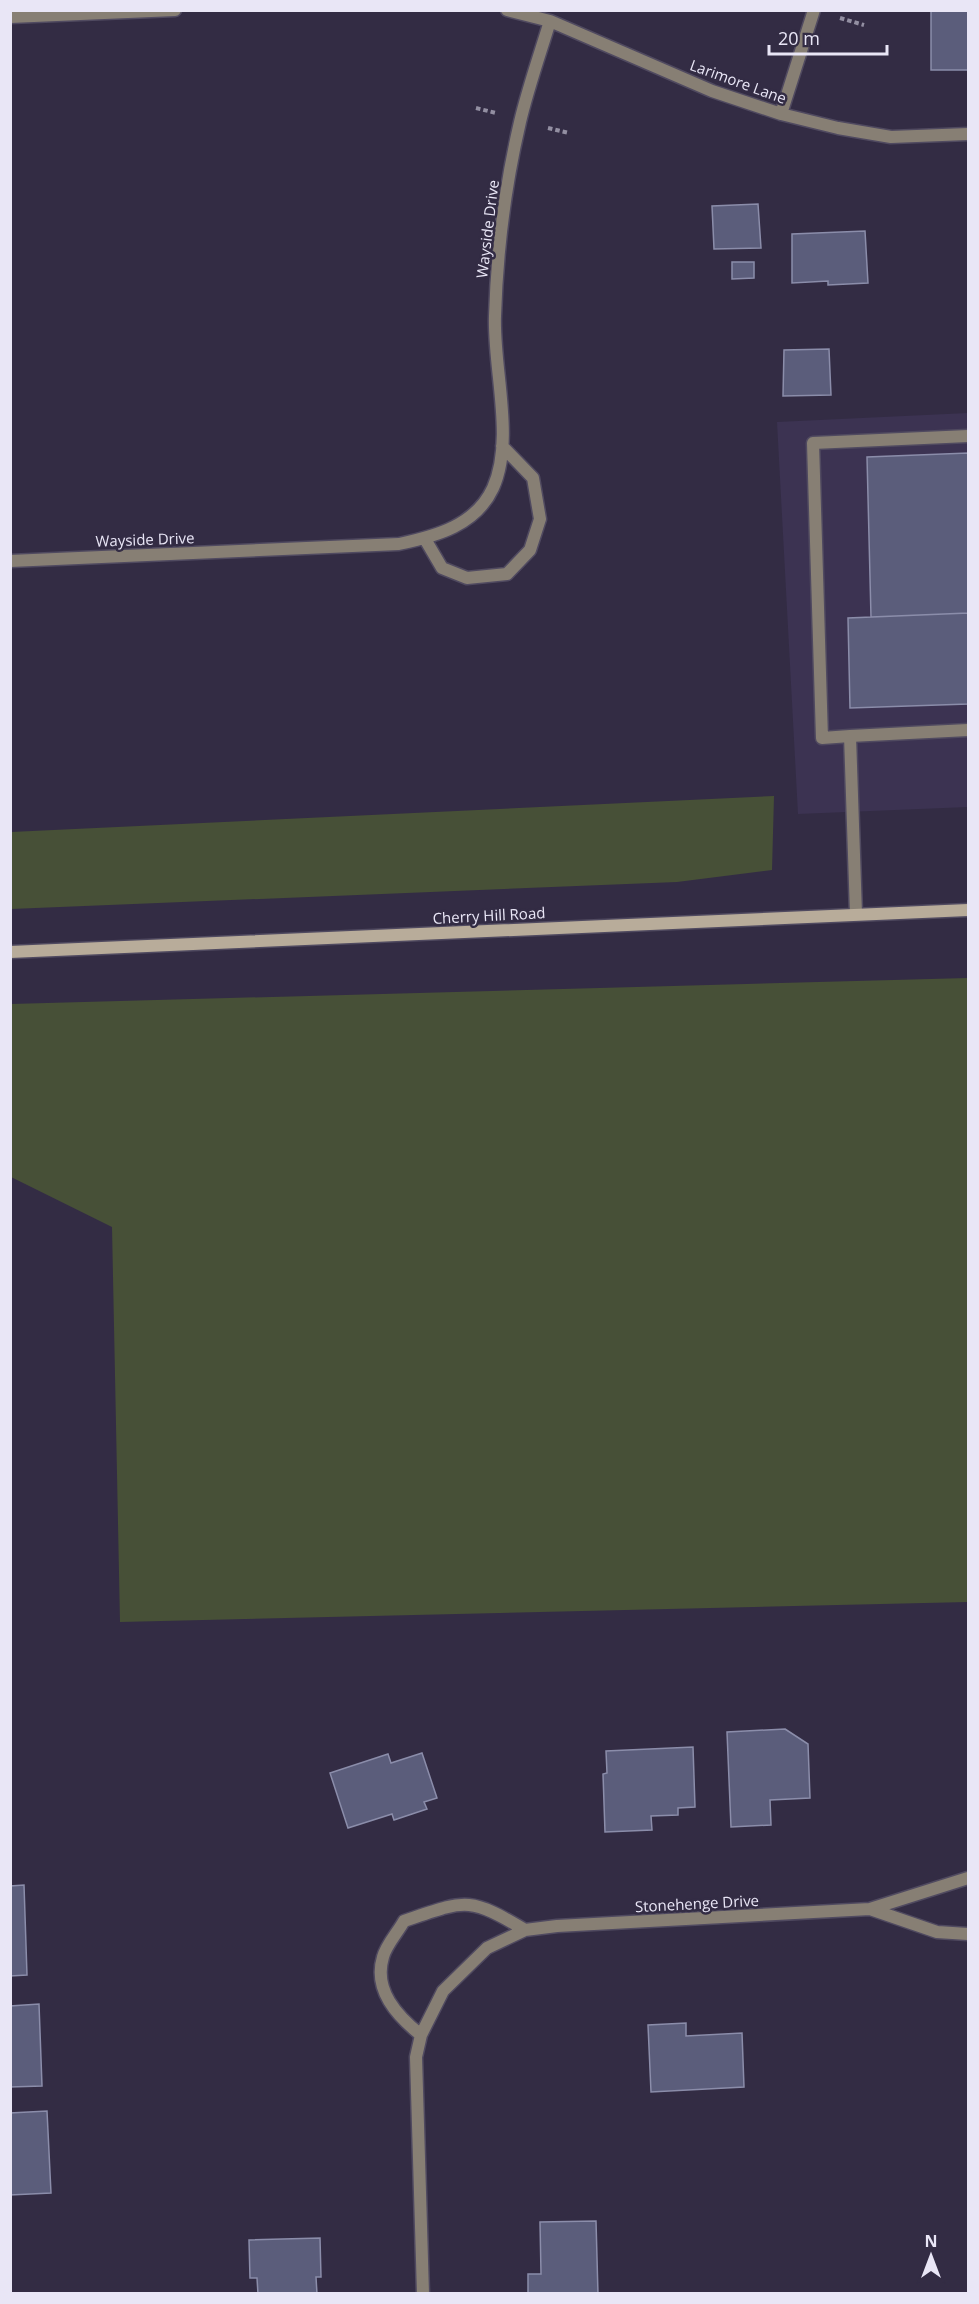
<svg xmlns="http://www.w3.org/2000/svg" width="979" height="2304" font-family="'Open Sans',sans-serif">
  <style>
    .built { fill: #3c3352 }
    .green { fill: #475037 }
    .building { fill: #5b5d7b; stroke: #8b8daa; stroke-width: 1.5 }
    .lines { fill: none; stroke-linecap: round; stroke-linejoin: round }
    .lane-casing { stroke: #504a60; stroke-width: 15 }
    .street-casing { stroke: #504a60; stroke-width: 15 }
    .secondary-casing { stroke: #504a60; stroke-width: 15 }
    .path { stroke: #938fa2; stroke-width: 4; stroke-dasharray: 4.5 3; stroke-linecap: butt }
    .lane { stroke: #877f74; stroke-width: 12 }
    .street { stroke: #877f74; stroke-width: 12 }
    .secondary { stroke: #b8ac9a; stroke-width: 12 }
    .labels { text-anchor: middle; stroke-width: 5; stroke-linejoin: round; paint-order: stroke }
    .street-label { font-size: 15px; fill: #e9e6f6; stroke: #332c44 }
  </style>
  <rect width="100%" height="100%" fill="#332c44"/>
  <path class="built" d="M968,413V807L798,814L777,422Z"/>
  <path class="green" d="M774,796L772,870L677,882L11,909V832Z
    M968,978V1602L120,1622L112,1227L11,1177V1004Z"/>
  <path class="building" d="M931,10H968V70H931Z
    M758,204L761,248L714,249L712,206Z
    M865,231L868,283L828,285V281L792,283V234Z
    M732,262H754V278L732,279Z
    M829,349L831,395L783,396L784,350Z
    M968,453V613L871,617L867,457Z
    M968,613V704L850,708L848,618Z
    M785,1729L808,1744L810,1798L770,1800L771,1825L731,1827L727,1732Z
    M693,1747L695,1807L678,1808V1815L651,1816L652,1830L605,1832L603,1774L607,1773L606,1751Z
    M422,1753L437,1798L424,1802L427,1809L394,1820L392,1814L348,1828L330,1773L388,1754L391,1763Z
    M24,1885L27,1975L10,1976V1886Z
    M39,2004L42,2086L10,2087V2006Z
    M686,2023V2036L742,2033L744,2087L651,2092L648,2025Z
    M47,2111L51,2193L10,2195V2113Z
    M596,2221L598,2294H528V2274H541L540,2222Z
    M320,2238L321,2277H316L317,2294H258L257,2278H250L249,2240Z"/>
  <g class="lines">
    <g class="lane-casing">
      <path id="lane" d="M850,736L822,738L813,443L968,436
        M856,914L850,736L968,730"/>
    </g>
    <g class="street-casing">
      <path id="street" d="M507,10L550,21L712,91L781,114L838,128L891,137L968,134
        M10,17L175,10
        M781,114L814,10
        M425,539L442,568L467,578L507,574L530,550L540,519L533,478L502,446
        M10,561L399,544C437,536 476,525 493,488C515,439 493,369 495,316C497,250 505,186 520,122C528,88 540,54 550,21
        M870,1909L937,1932L968,1934
        M421,2035C397,2016 373,1990 383,1957C386,1945 398,1932 404,1921C466,1900 468,1896 525,1930
        M423,2294L416,2057L421,2035L443,1991L487,1948L525,1930L557,1926L870,1909L968,1878"/>
    </g>
    <g class="secondary-casing">
      <path id="secondary" d="M10,952L968,910"/>
    </g>
    <path class="path" d="M840,18L864,25
      M476,108L496,113
      M548,128L569,133"/>
    <use href="#lane" class="lane"/>
    <use href="#street" class="street"/>
    <use href="#secondary" class="secondary"/>
  </g>
  <g class="labels">
    <g class="street-label">
      <text transform="translate(738 82) rotate(20)" y="5">Larimore Lane</text>
      <text transform="translate(488 229) rotate(-83)" y="5">Wayside Drive</text>
      <text transform="translate(145 540) rotate(-2)" y="5">Wayside Drive</text>
      <text transform="translate(489 916) rotate(-3)" y="5">Cherry Hill Road</text>
      <text transform="translate(697 1904) rotate(-3)" y="5">Stonehenge Drive</text>
    </g>
  </g>
  <rect width="979" height="2304" fill="none" stroke="#e9e6f6" stroke-width="24"/>
  <g transform="translate(931 2256)" stroke="#332c44" stroke-width="4.5" paint-order="stroke">
  <path d="M0-4.5L10 22L0 15L-10 22Z" fill="#e9e6f6"/>
  <text y="-9" font-size="16" font-weight="bold" text-anchor="middle" fill="#e9e6f6">N</text>
  </g>
  <path d="M769 45v9h118v-9" fill="none" stroke="#e9e6f6" stroke-width="3"/>
  <text x="778" y="45" font-size="18" fill="#e9e6f6" stroke="#332c44" stroke-width="4.5" paint-order="stroke">20 m</text>
</svg>
